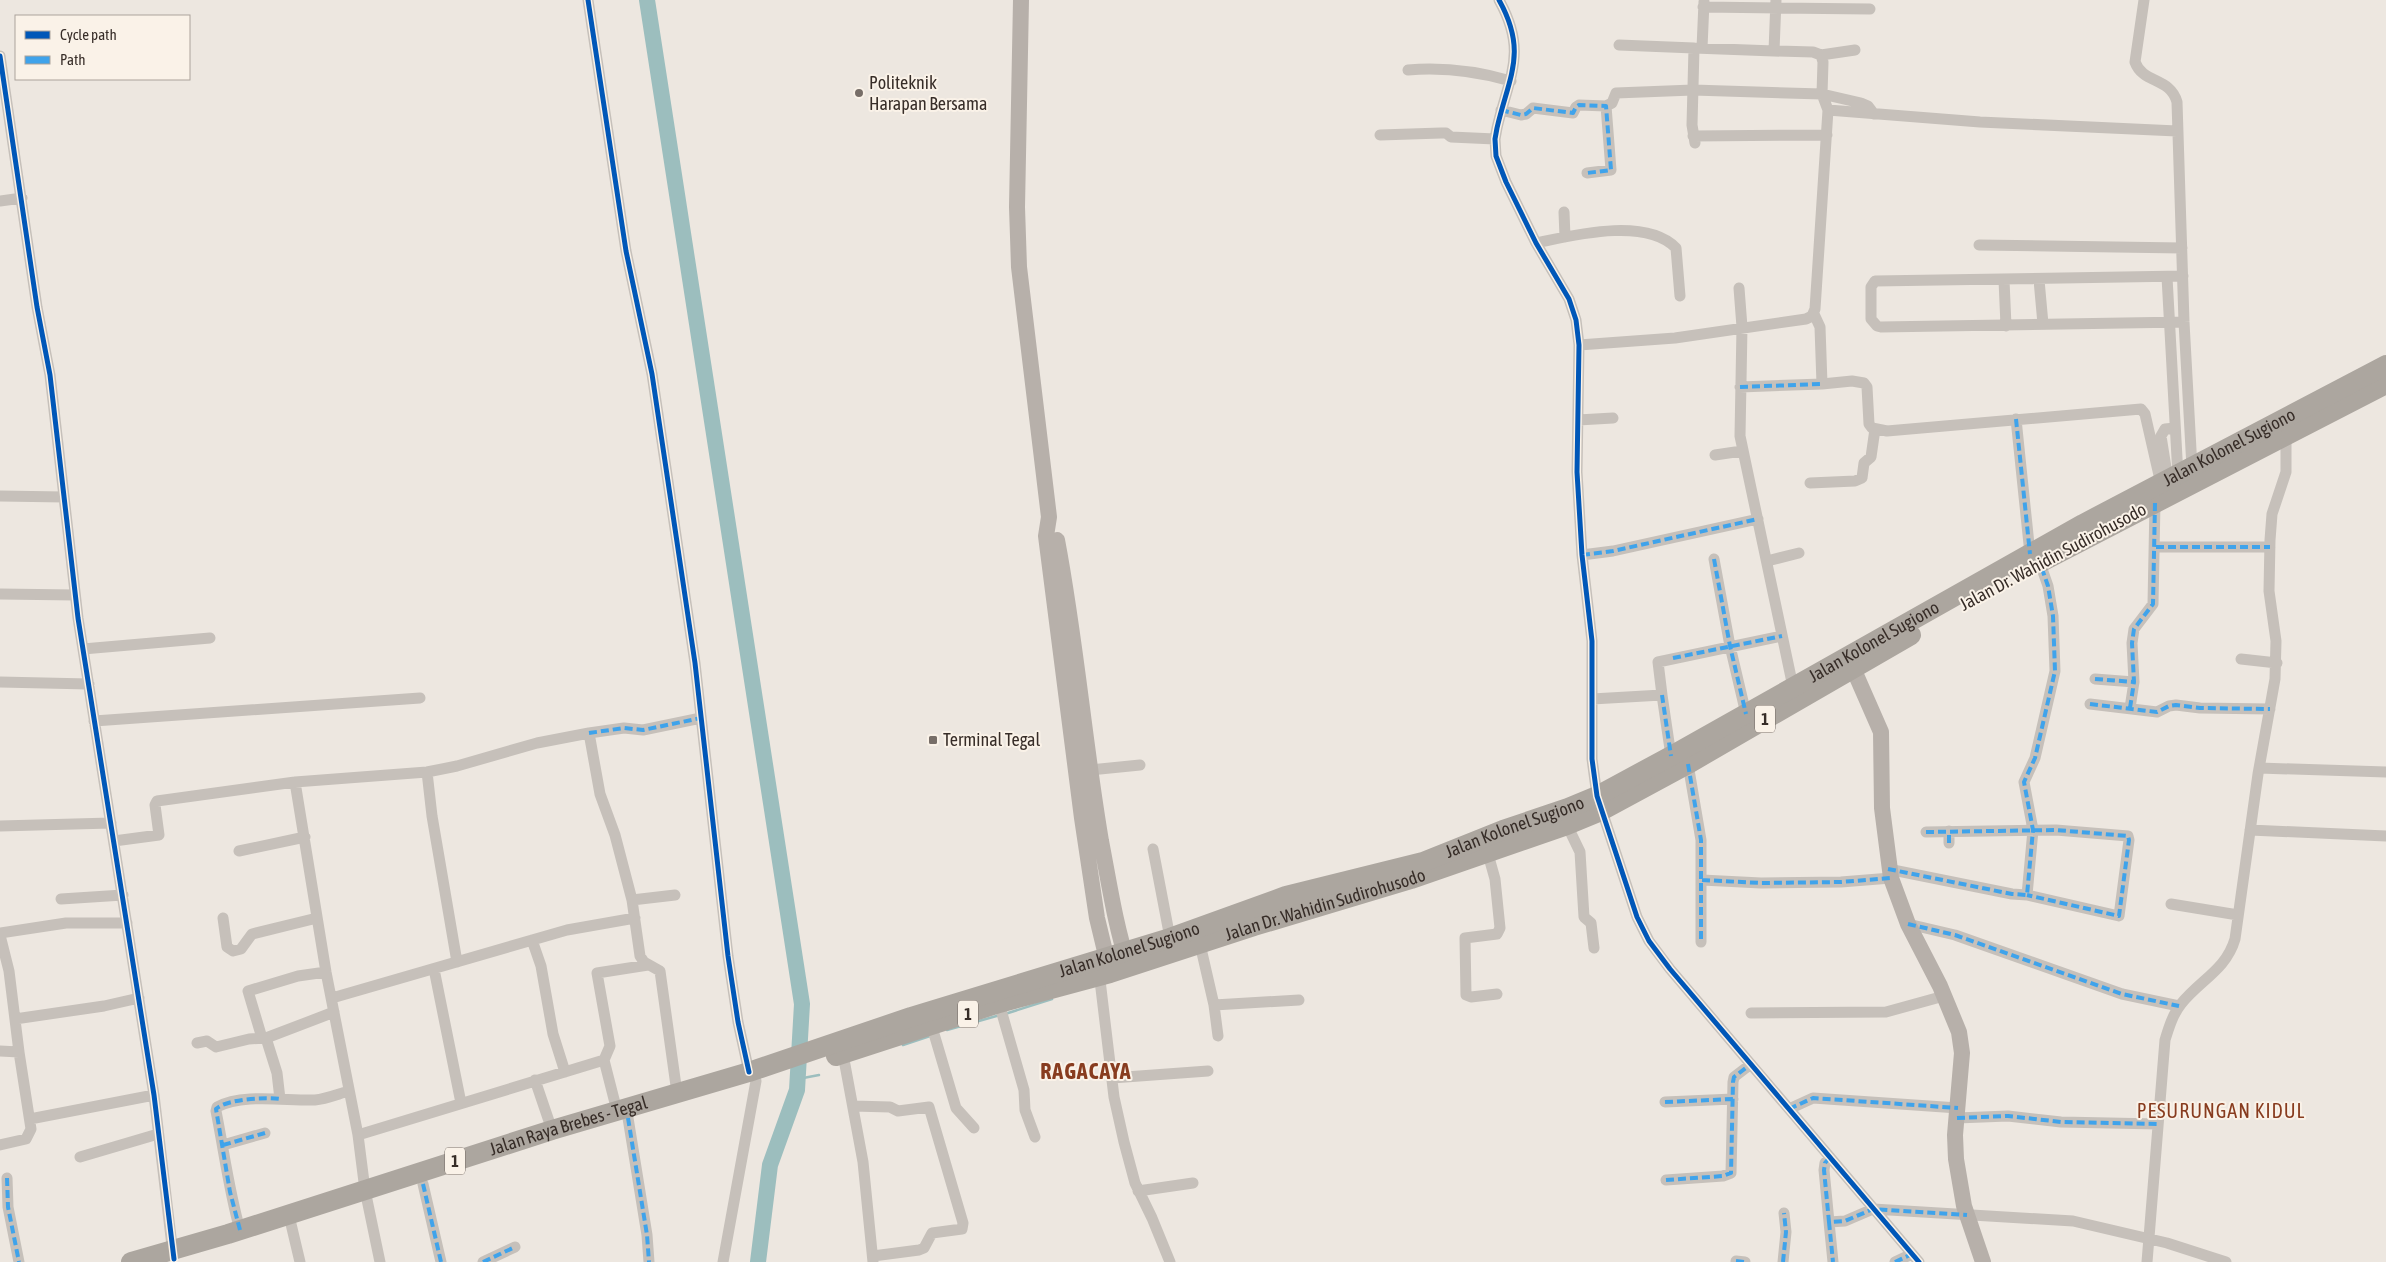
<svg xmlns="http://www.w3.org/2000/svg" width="2386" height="1262" font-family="'Asap Condensed',sans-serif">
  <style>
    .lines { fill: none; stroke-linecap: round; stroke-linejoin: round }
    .stream { stroke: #9cbebe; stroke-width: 2.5 }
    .river { stroke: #9cbebe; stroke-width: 16 }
    .street { stroke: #c6c0ba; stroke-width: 11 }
    .secondary { stroke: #b7b0aa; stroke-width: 16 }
    .highway { stroke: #aca69f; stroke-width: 20 }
    .quiet { stroke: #3fa3eb; stroke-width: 4; stroke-dasharray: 8 4; stroke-linecap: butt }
    .cycleway-casing { stroke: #faf2e8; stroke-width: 8 }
    .cycleway { stroke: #0057b8; stroke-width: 5 }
    .poi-dot { fill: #776e68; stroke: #faf2e8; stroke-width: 2 }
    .labels { text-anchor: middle; stroke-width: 4; stroke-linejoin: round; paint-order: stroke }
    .shield { fill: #faf2e8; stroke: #726862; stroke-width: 1 }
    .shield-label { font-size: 16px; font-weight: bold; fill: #372d28 }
    .poi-label { font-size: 18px; fill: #372d28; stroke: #faf2e8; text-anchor: start }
    .street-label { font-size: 18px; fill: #372d28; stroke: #faf2e8 }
    .quarter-label { font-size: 20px; letter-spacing: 1px; fill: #883c1f; stroke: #faf2e8 }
    .district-label { font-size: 22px; font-weight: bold; letter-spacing: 1px; fill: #883c1f; stroke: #faf2e8 }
  </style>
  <rect width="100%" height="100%" fill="#ede7e0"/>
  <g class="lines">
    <path class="stream" d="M1005,1014L1052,999
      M947,1030L1000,1015
      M903,1045L930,1036
      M798,1079L819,1075"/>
    <path class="river" d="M647,0L802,1004L797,1090L770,1165L758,1262"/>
    <path class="street" d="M588,0L626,251L652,374L695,663L728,956L738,1022L749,1072
      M1499,0C1528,52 1509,76 1497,128L1495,139L1496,156L1506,182L1536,243L1569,299L1576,320L1579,345L1577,472L1582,555L1592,641V759L1597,796L1637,917L1649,941L1670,969L1919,1262
      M2144,0L2135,62C2143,84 2170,77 2177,102L2184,322L2192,468
      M1703,7L1870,9
      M1619,45L1694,48
      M1702,48L1704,2
      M1774,51L1813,52L1821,55L1823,62L1822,94L1828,110L1980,122L2177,131
      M1821,55L1855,50
      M0,56L37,307L50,375L78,618L154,1095L173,1254
      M1408,70C1444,67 1476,71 1511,81
      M1606,106L1612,103L1616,93L1693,90L1822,94L1861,103L1868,106L1874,114
      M1501,110L1521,115L1526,114L1533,108L1573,113L1576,107L1579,105L1606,106L1611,170L1587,173
      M1380,135L1441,133H1446L1451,137L1495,139
      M1693,136L1827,135
      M1695,143L1692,125L1694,48L1774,51L1776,0
      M0,201L22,198
      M1564,212L1565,237
      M1536,243C1574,235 1646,217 1676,248L1680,296
      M1979,245L2182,248
      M2183,276L1875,281L1871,287V319L1877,326L1881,327L2184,322
      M2167,277L2178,476
      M2004,280L2006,326
      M2039,280L2043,324
      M1739,288L1742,327L1740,436L1793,687
      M1814,314L1820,327L1822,384L1852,381L1864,383L1867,387L1869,424L1872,428L1887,431L2141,409L2145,414L2161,484
      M1579,345L1675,338L1806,319L1812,316L1815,309L1828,110
      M1740,387L1822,384
      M2016,419L2030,554
      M1578,420L1613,418
      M1715,455L1742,451
      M2168,480L2161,436L2165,429L2175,428
      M1810,483L1855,481L1862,478L1864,463L1871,457L1875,429
      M0,496L64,497
      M2156,547H2270
      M1582,555L1613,551L1758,519
      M1714,559L1730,646L1746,714
      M1767,561L1799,553
      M0,594L75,595
      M83,649L210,638
      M2241,659L2277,663
      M2095,679L2134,682
      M0,682L89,684
      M1662,695L1671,756
      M1592,699L1662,695L1658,662L1782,636
      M2090,704L2157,712L2169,706L2176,705L2200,708L2270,709
      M2130,708L2134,682L2132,643L2134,629L2153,604L2155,503
      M94,721L420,698
      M589,733L624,728L643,730L701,718
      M1688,764L1701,840V942
      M2259,768L2386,772
      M1090,770L1140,765
      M427,772L432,816L457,962
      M295,782L326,972L358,1135L365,1190L380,1262
      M1567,825L1580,852L1584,917L1591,923L1594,948
      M0,826L111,823
      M2250,830L2386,836
      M1926,832L2056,830L2128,836L2129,840L2119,916L2027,895
      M114,841L159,835L155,805L157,801L295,782L427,772L457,766L537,743L589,733L600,794L615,835L632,900L640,956L644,962L660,971L677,1093
      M1949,843V831
      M1153,849L1170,938
      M239,851L305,837
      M1488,854L1495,879L1500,928L1497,934L1465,938L1466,995L1471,997L1497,994
      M1888,869L2012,894L2027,895L2033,830L2024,782L2035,758L2055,671L2053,616L2048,586L2040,563
      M1702,880L1761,883L1841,882L1891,878
      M61,899L123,895
      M632,900L675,895
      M2171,904L2238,915
      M223,918L227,947L233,951L241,949L252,934L317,918
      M1908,924L1955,935L2122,994L2179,1006
      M0,933L66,923H127
      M0,935L9,971L19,1052
      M532,940L541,966L553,1034L565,1072
      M1200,944L1214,1005L1299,1000
      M434,969L461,1103
      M1099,972L1114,1097L1124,1142L1135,1183L1152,1218L1170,1262
      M332,998L567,930L635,918
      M999,1003L1024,1090L1025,1110L1035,1137
      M1214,1005L1218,1036
      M1751,1013L1886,1012L1944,996
      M15,1019L104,1006L139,998
      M932,1027L956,1108L974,1128
      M262,1038L248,991L298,976L326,972
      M266,1038L277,1073L280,1099
      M197,1043L207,1041L216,1047L249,1039L266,1038L334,1012
      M0,1051L19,1052L31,1129L26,1139L0,1145
      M843,1054L863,1162L873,1262
      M604,1060L617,1111
      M1112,1078L1208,1071
      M535,1080L552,1130
      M1665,1102L1733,1099
      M853,1106L890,1107L898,1111L929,1107L963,1223L962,1229L932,1233L924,1248L919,1250L873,1256
      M1789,1109L1813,1098L1958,1108
      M628,1118L647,1235L649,1262
      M1957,1118L2008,1116L2061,1122L2158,1124
      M30,1119L154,1095
      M358,1135L604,1060L610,1046L597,973L648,965
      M223,1145L265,1133
      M80,1157L158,1134
      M1830,1157L1825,1163L1824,1170L1829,1222L1845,1221L1873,1209L2073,1221L2167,1243L2226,1262
      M7,1178L8,1207L19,1262
      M1666,1180L1723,1176L1731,1173L1733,1082L1734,1077L1751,1064
      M423,1184L441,1262
      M1138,1191L1193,1183
      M1829,1222L1833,1262
      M291,1224L300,1262
      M240,1230C229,1191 224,1151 216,1111L217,1107C243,1093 286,1101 315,1100C326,1099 338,1094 349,1091
      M1736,1261L1745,1262
      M483,1262L515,1247
      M723,1262L756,1081
      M1783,1262L1786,1232L1784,1213
      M1895,1262L1912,1254
      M2147,1262L2165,1040C2169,1027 2173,1014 2181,1004C2200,980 2226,970 2235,939L2258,774L2275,679L2276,641L2269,591L2270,540L2272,514L2286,472V431"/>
    <path class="secondary" d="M1021,0L1017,207L1019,267L1049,517L1046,536L1082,818L1097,918L1109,968
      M1057,540C1076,640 1084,741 1101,841C1109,882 1115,924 1128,964
      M1849,659L1881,732L1882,808L1891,878L1908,924L1940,986L1959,1032L1962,1053L1955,1135L1956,1159L1964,1206L1983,1262"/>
    <g class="highway">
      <path d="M2041,562L2386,384"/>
      <path id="s1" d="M836,1056L999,1003L1110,973L1254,926L1411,879L1567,825L1601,811L1688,764L1911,635"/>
      <path id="s2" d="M131,1262L228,1234L552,1130L749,1072L911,1017L1170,938L1286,896L1423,862L1503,830L1568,808L1597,796L1671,756L2083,524L2386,365"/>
    </g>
    <path class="quiet" d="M1501,110L1521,115L1526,114L1533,108L1573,113L1576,107L1579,105L1606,106L1611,170L1587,173
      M1740,387L1822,384
      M2016,419L2030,554
      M2156,547H2270
      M1582,555L1613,551L1758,519
      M1714,559L1730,646L1746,714
      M1673,658L1782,636
      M2095,679L2134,682
      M1662,695L1671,756
      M2090,704L2157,712L2169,706L2176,705L2200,708L2270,709
      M2130,708L2134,682L2132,643L2134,629L2153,604L2155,503
      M589,733L624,728L643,730L701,718
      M1688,764L1701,840V942
      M1926,832L2056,830L2128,836L2129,840L2119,916L2027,895
      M1949,843V831
      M1888,869L2012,894L2027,895L2033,830L2024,782L2035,758L2055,671L2053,616L2048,586L2040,563
      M1702,880L1761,883L1841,882L1891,878
      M1908,924L1955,935L2122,994L2179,1006
      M1665,1102L1733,1099
      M1789,1109L1813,1098L1958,1108
      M628,1118L647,1235L649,1262
      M1957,1118L2008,1116L2061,1122L2158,1124
      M223,1145L265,1133
      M1830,1157L1825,1163L1824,1170L1829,1222L1845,1221L1873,1209L1967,1215
      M7,1178L8,1207L19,1262
      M1666,1180L1723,1176L1731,1173L1733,1082L1734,1077L1751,1064
      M423,1184L441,1262
      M1829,1222L1833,1262
      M240,1230L230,1192L216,1109C226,1099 265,1097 280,1099
      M1736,1261L1745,1262
      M483,1262L515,1247
      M1783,1262L1786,1232L1784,1213
      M1895,1262L1912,1254"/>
    <g class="cycleway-casing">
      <path id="cycleway" d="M588,0L626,251L652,374L695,663L728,956L738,1022L749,1072
        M1499,0C1528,52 1509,76 1497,128L1495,139L1496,156L1506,182L1536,243L1569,299L1576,320L1579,345L1577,472L1582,555L1592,641V759L1597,796L1637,917L1649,941L1670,969L1919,1262
        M0,56L37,307L50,375L78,618L154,1095L174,1259"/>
    </g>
    <use href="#cycleway" class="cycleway"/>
  </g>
  <g class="poi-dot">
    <circle cx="859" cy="93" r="5"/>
    <rect x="928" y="735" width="10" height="10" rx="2.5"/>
  </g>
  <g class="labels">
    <g class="shield">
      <rect x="1755" y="705.5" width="20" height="27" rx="4"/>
      <rect x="958" y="1000.5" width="20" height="27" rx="4"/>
      <rect x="445" y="1147.5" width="20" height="27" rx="4"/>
    </g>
    <g class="shield-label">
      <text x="1765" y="725">1</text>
      <text x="968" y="1020">1</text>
      <text x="455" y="1167">1</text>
    </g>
    <g class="poi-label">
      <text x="869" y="89">Politeknik<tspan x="869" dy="21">Harapan Bersama</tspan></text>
      <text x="943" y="746">Terminal Tegal</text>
    </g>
    <g class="street-label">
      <text dy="6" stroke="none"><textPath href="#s2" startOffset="2261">Jalan Kolonel Sugiono</textPath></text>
      <text transform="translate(2053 557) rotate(-28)" y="6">Jalan Dr. Wahidin Sudirohusodo</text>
      <text dy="6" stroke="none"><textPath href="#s2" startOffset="1856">Jalan Kolonel Sugiono</textPath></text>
      <text dy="6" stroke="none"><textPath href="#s2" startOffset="1451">Jalan Kolonel Sugiono</textPath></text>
      <text dy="6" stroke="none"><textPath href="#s1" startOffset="512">Jalan Dr. Wahidin Sudirohusodo</textPath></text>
      <text dy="6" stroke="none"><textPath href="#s2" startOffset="1046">Jalan Kolonel Sugiono</textPath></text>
      <text dy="6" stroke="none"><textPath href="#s2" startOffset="458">Jalan Raya Brebes - Tegal</textPath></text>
    </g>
    <g class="quarter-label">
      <text x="2221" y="1118">PESURUNGAN KIDUL</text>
    </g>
    <g class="district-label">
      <text x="1086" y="1079">RAGACAYA</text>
    </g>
  </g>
  <rect x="15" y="15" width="175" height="65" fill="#faf2e8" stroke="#aca39b"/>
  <rect x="25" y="31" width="25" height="8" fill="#0057b8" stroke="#aca39b"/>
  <text x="60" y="40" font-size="15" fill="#372d28">Cycle path</text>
  <rect x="25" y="56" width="25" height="8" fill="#3fa3eb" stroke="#aca39b"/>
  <text x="60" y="65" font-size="15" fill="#372d28">Path</text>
</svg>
